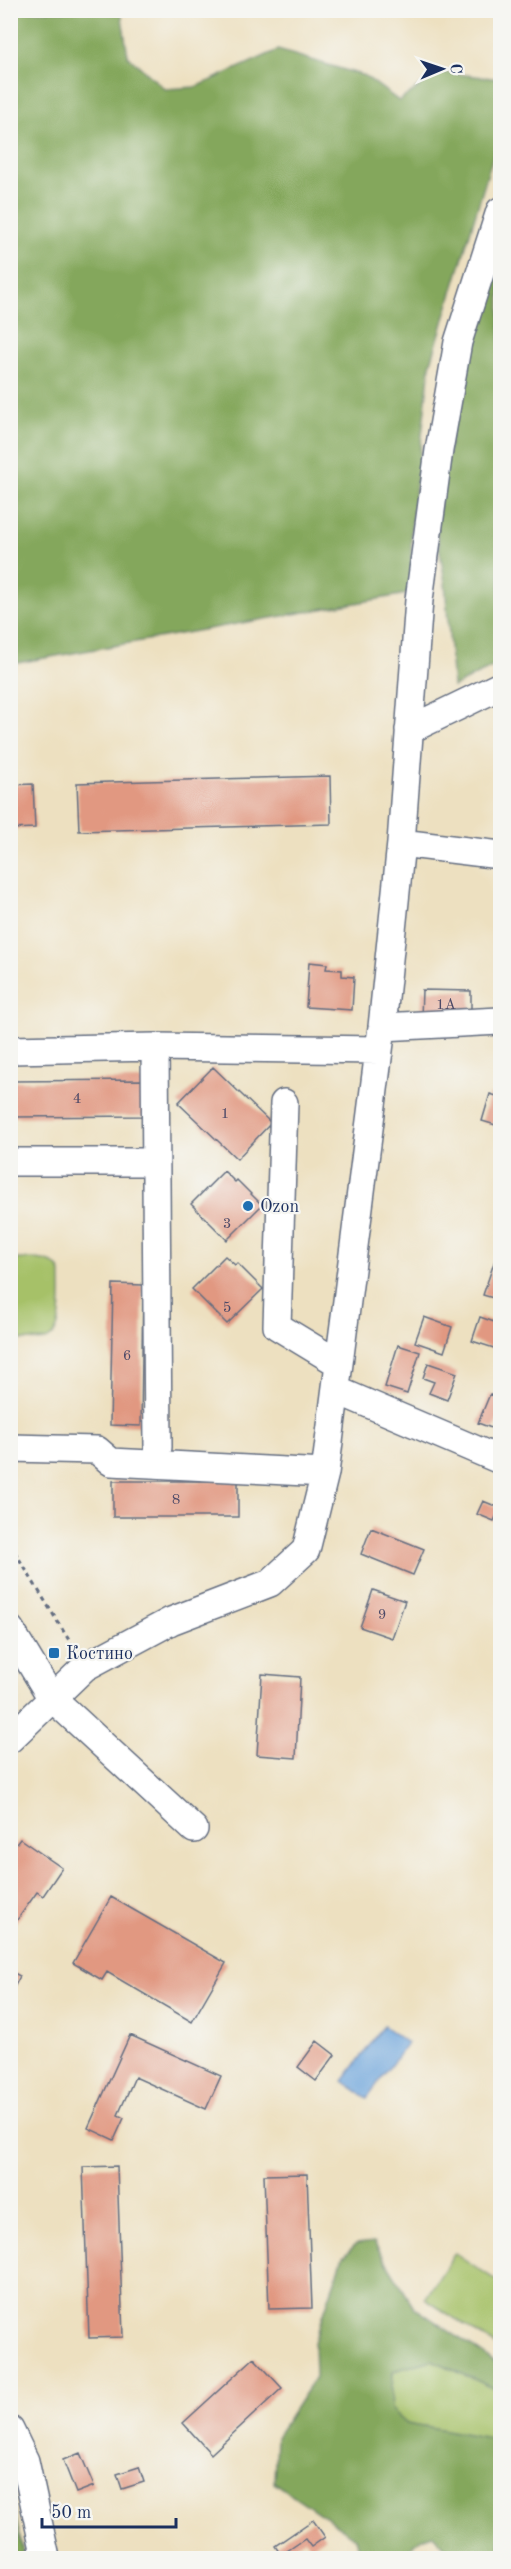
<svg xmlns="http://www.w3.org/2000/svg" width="511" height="2569" font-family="'Old Standard TT',serif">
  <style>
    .green { fill: #a6c167; stroke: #607862; stroke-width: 1.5 }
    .forest { fill: #84a75c; stroke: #506b5d; stroke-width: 1.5 }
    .water { fill: #6da4db; stroke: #446a9c; stroke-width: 1.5 }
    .building { fill: #e19881 }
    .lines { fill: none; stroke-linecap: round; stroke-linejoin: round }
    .minor-casing { stroke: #646d80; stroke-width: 30 }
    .path { stroke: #646d80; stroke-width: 3; stroke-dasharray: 4.5 4.5; stroke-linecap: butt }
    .minor { stroke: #fff; stroke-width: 27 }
    .poi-dot { fill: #1f6fb2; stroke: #f6f6f2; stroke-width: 2 }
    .labels { text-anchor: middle; stroke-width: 4.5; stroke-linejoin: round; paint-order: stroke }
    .number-label { font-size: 15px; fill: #4c4967 }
    .poi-label { font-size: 18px; fill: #1b2f5e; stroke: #f6f6f2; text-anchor: start }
  </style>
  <rect width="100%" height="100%" fill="#f6f6f2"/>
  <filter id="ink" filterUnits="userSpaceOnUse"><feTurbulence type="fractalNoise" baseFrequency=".0167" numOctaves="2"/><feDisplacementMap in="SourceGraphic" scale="12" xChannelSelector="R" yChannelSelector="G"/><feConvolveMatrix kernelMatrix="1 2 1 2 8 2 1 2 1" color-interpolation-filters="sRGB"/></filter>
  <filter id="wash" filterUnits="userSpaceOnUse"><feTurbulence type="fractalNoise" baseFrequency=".008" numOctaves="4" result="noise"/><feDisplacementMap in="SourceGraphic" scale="24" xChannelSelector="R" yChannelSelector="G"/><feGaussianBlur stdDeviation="1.35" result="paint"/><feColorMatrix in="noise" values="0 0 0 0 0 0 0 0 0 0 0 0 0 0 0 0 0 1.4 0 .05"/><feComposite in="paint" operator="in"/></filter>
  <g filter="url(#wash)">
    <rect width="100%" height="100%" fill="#ede0c0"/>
    <path class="green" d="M11,1259C26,1260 54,1255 61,1272C60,1289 66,1337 44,1340C34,1342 21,1339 11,1339Z
      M455,2253L500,2283V2348L425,2299Z
      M432,2360L500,2391V2440L406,2423L391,2409L393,2371Z"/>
    <path class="forest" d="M11,11H121L128,56L165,89L196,87L278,50L365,76L399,101L440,72L500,79V133L430,366L411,531L412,593L11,664Z
      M500,238V663L453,687L445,583L436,528L466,345Z
      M374,2242L414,2307L500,2366V2391L432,2360L393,2371L391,2409L407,2423L500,2440V2558H455L433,2534C414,2539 419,2543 406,2552C395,2561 378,2559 364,2558L361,2556L355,2538L274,2482L276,2437L315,2377L314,2342L343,2257L356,2244Z
      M11,2490L24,2558H11Z"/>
    <path class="water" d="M384,2026L407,2043L367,2098L343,2081Z"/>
    <g id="blocks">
      <path class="building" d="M330,776L331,824L79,831L77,783Z
        M33,784L35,828L10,829V785Z
        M309,962L327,964L326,969L342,970V976L354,977L352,1010L306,1007Z
        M422,990L471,991V1018H421Z
        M213,1067L271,1123L237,1159L178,1103Z
        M144,1080L145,1116L10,1117V1081Z
        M490,1094L500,1097L499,1126L482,1121Z
        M224,1171L235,1182L237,1180L262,1205L227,1240L191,1204Z
        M225,1256L235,1265L237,1263L263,1289L227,1324L192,1289Z
        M496,1257L500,1258V1300L483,1295Z
        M113,1284L143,1285L141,1426L110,1425Z
        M424,1317L452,1327L444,1352L415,1342Z
        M480,1317L500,1324V1350L472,1341Z
        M398,1345L420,1352L407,1394L385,1387Z
        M428,1363L457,1373L447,1400L429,1393L434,1382L423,1378Z
        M490,1394L500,1399V1414L494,1429L478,1423Z
        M113,1481H238V1517H113Z
        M483,1501L500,1508L494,1521L477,1514Z
        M371,1528L424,1549L413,1575L361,1554Z
        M373,1590L405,1601L392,1638L360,1627Z
        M262,1674L300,1677L296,1758L257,1755Z
        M20,1839L62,1868L43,1896L37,1892L10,1930V1852Z
        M111,1897L226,1963L192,2022L107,1972L102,1980L73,1963Z
        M10,1971L20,1976L10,1995Z
        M130,2035L221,2076L206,2109L135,2077L118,2115L124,2118L114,2140L88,2128Z
        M317,2041L335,2055L316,2081L298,2067Z
        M117,2166L123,2337L89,2338L83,2167Z
        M307,2174L312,2308L269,2309L264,2175Z
        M254,2358L282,2388L211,2454L183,2423Z
        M80,2453L94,2486L76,2493L63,2460Z
        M139,2467L144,2482L122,2489L117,2474Z
        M313,2520L325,2537L311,2547L305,2539L281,2555L275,2546Z"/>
    </g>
  </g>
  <g filter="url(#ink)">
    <use href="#blocks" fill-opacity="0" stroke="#646d80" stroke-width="1.5"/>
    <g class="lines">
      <g class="minor-casing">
        <path id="minor" d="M409,730L500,686
          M401,843L500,855
          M382,1027L500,1021
          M155,1047L158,1447
          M10,1050L155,1047L379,1050
          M284,1103L277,1326L338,1363
          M10,1162H155
          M336,1390L500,1460
          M10,1448L97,1450L111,1462L325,1473
          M10,1629L51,1697L194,1829
          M10,1739L85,1667L171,1621L270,1583L306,1550L325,1473L382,1027L401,843L419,600L439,450L458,342L500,211
          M10,2430L25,2461L46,2558"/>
      </g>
      <path class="path" d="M11,1470L14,1548
        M10,1544L75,1650"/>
      <use href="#minor" class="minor"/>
    </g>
  </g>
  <g class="poi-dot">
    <circle cx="248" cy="1206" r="6"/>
    <rect x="48" y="1647" width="12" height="12" rx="3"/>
  </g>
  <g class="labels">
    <g class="number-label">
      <text x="446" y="1009">1А</text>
      <text x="77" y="1103">4</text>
      <text x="225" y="1118">1</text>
      <text x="227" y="1228">3</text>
      <text x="227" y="1312">5</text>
      <text x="127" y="1360">6</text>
      <text x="176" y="1504">8</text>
      <text x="382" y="1619">9</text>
    </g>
    <g class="poi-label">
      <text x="260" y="1212">Ozon</text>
      <text x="66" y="1659">Костино</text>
    </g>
  </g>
  <rect width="511" height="2569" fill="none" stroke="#f6f6f2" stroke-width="36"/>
  <g transform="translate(442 69) rotate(88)" stroke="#f6f6f2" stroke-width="4.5" paint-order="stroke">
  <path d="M0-4.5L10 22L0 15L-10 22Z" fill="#1b2f5e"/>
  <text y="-9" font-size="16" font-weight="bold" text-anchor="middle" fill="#1b2f5e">С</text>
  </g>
  <path d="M42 2518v9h134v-9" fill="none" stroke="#1b2f5e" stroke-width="3"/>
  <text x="51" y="2518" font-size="18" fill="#1b2f5e" stroke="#f6f6f2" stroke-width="4.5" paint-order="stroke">50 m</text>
</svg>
